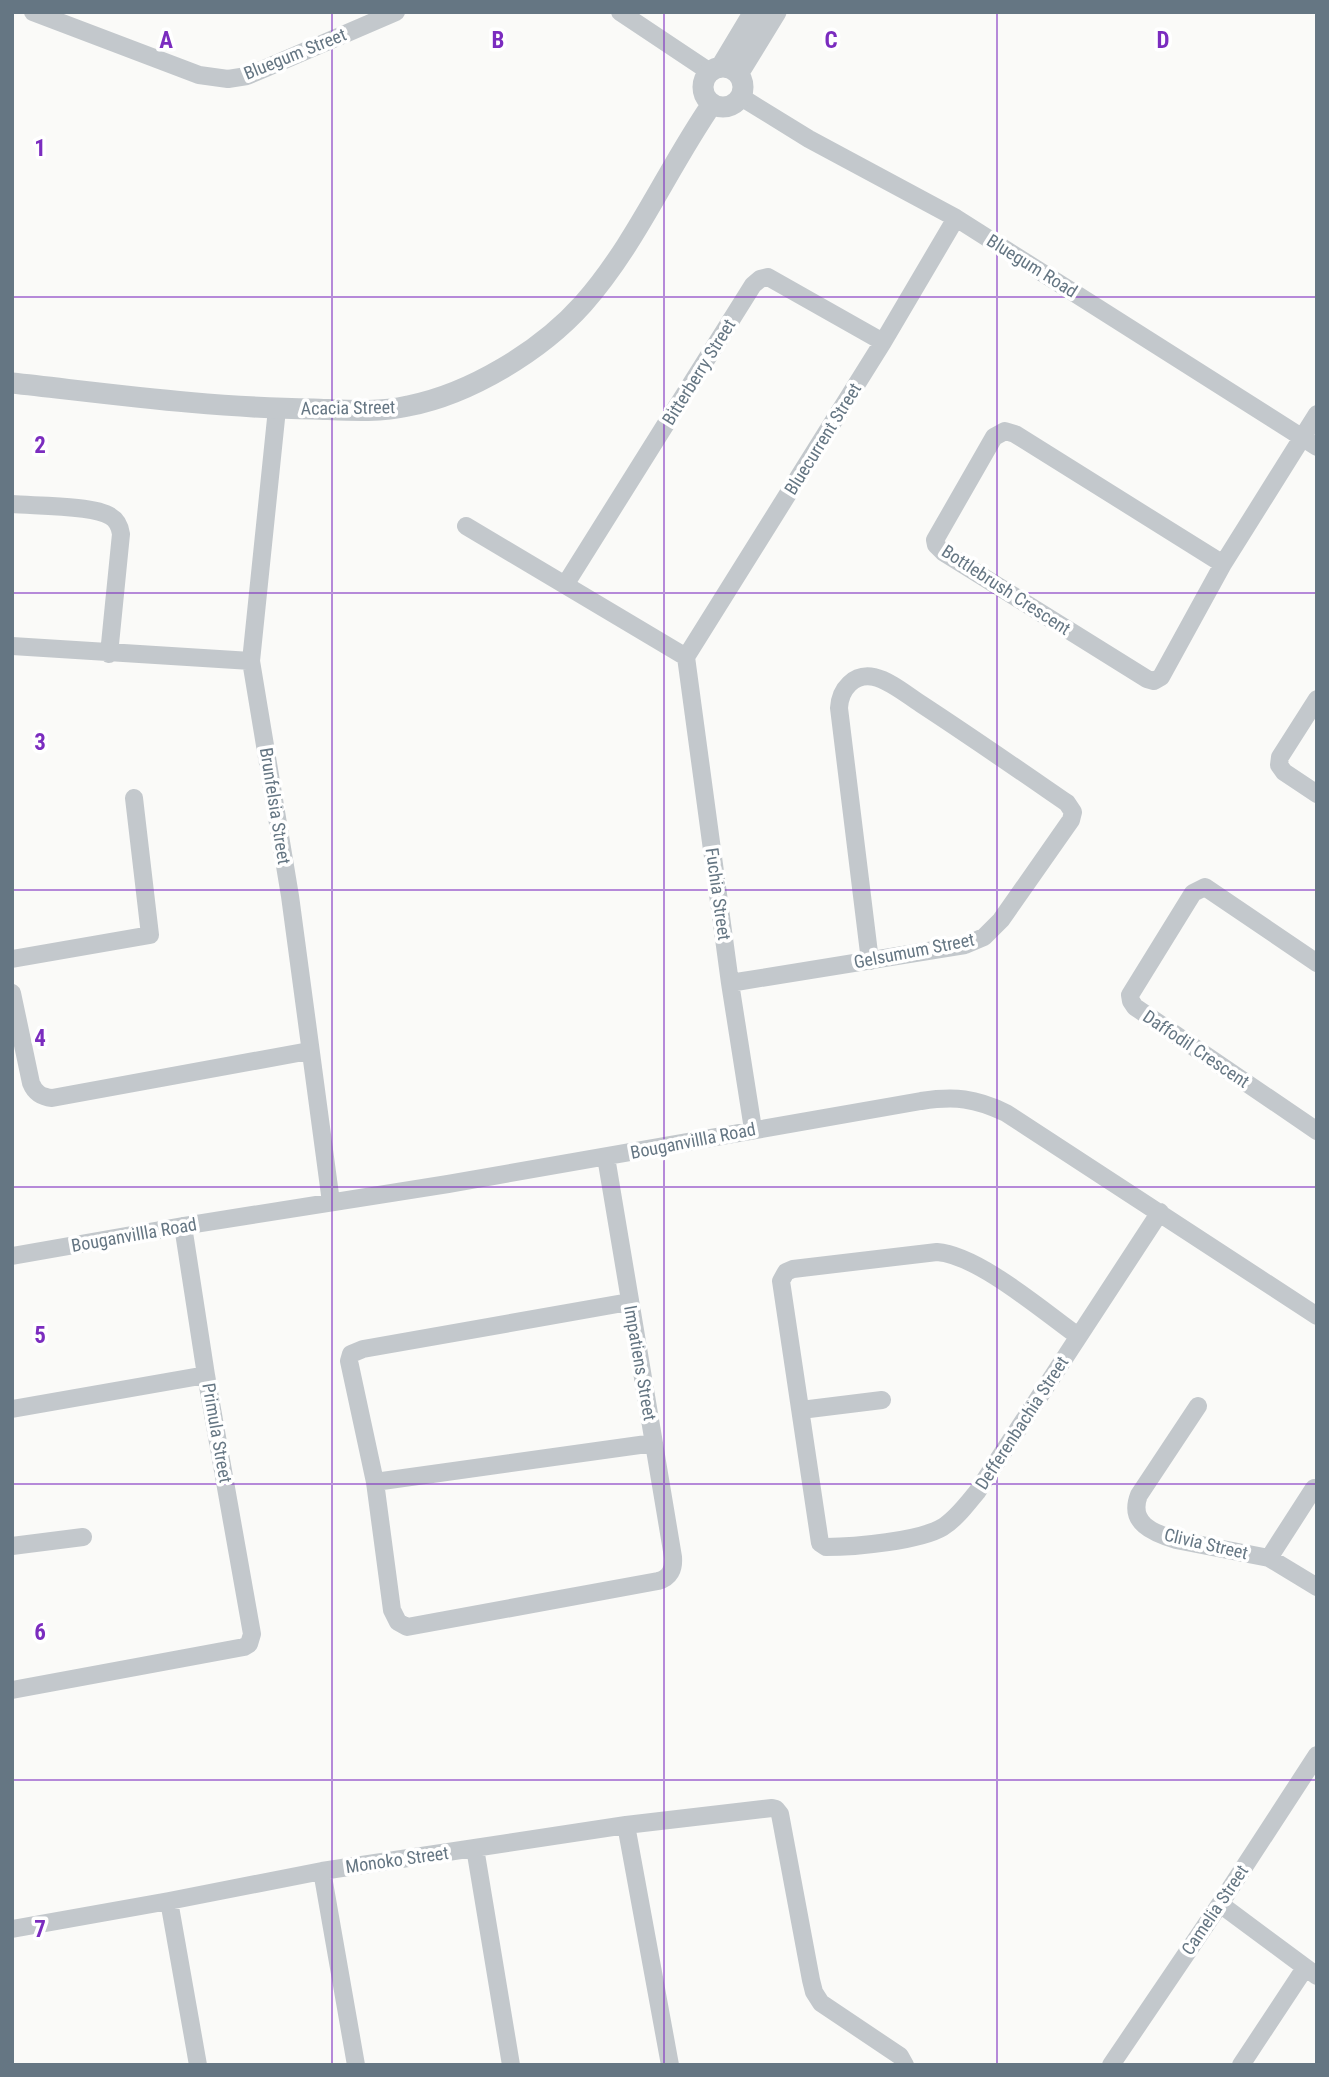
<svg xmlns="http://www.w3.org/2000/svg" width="1329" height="2077" font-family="'Roboto Condensed',sans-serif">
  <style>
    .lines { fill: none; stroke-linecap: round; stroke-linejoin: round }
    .minor { stroke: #c3c8cc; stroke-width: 18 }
    .tertiary { stroke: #c3c8cc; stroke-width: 21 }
    .grid { fill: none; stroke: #7b2cbf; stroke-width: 2; stroke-opacity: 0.55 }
    .labels { text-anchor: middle; stroke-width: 7; stroke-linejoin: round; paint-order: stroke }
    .street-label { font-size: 18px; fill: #657683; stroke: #fff }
    .grid-label { font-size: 23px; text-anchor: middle; font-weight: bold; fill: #7b2cbf; stroke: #fff; stroke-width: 7; stroke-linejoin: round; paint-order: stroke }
  </style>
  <rect width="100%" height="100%" fill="#fafaf8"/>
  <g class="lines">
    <path class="minor" d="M33,12L199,75L228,79L247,76L266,68L396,12
      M620,12L710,72
      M741,97L809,139L956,218L1317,447
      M277,409L251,661L290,896L331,1202
      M12,504C34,506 94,505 110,516C117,520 120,527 121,534L109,654
      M466,526L686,657
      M1223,564L1015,434L1005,431L994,437L935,540L936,545L943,552L1147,679L1154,681L1161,677L1223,564L1317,414
      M565,585L753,285L760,279L768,277L883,342
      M12,646L251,661
      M686,657L883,342L956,218
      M686,657L730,983L753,1129
      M1317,699L1280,757L1279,765L1284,772L1317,794
      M12,959L150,935L134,798
      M1317,963L1205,887L1193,893L1130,995L1131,1001L1135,1007L1317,1131
      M730,983L965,945L984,937L1001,920L1071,820L1073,812L1067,803C1019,770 970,736 921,704C907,695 891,681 874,677C854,673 840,689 839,708L870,961
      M12,993L31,1083C35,1093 41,1097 52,1098L309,1051
      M606,1157L673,1557C674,1569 670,1578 658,1581L407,1627L398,1622L392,1610L375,1482L349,1361L351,1354L363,1349L629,1302
      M12,1256L183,1226L448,1184L921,1101C955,1096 975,1098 1006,1113L1317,1316
      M1078,1336C1043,1311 978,1255 937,1252L793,1269L786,1272L781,1281L820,1543L826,1547C854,1547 920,1541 943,1527C957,1518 967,1504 977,1492L1160,1212
      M1198,1406L1139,1495C1128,1523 1153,1533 1176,1540L1269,1558L1317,1587
      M12,1409L206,1375
      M801,1410L882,1400
      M375,1482L654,1443
      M12,1546L83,1537
      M1269,1558L1314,1488
      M12,1690L244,1647L249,1644L252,1634L206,1375L183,1226
      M626,1825L670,2065
      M475,1848L511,2065
      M322,1871L356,2065
      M169,1901L198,2065
      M1220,1904L1317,1976
      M12,1929L169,1901L322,1871L626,1825L772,1808L776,1809L780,1814L811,1980L814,1992L821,2003L900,2056L905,2065
      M1111,2065L1220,1904L1317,1755
      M1241,2065L1305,1968"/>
    <path class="tertiary" d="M721,67L754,12
      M703 87a20 20 0 1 1 40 0a20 20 0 1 1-40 0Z
      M738,74L776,12
      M12,383C112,394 212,408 313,409C344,410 377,413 408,406C470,394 541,351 583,304C636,244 667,169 712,104"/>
  </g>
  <path class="grid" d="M332,12V2065M664,12V2065M997,12V2065M12,297H1317M12,593H1317M12,890H1317M12,1187H1317M12,1484H1317M12,1780H1317"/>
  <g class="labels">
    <g class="street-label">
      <text transform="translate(295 54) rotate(-22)" y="6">Bluegum Street</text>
      <text transform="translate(1032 266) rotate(32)" y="6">Bluegum Road</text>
      <text transform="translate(699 372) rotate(-58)" y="6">Bitterberry Street</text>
      <text transform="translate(348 408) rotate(-1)" y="6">Acacia Street</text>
      <text transform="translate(823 439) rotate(-58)" y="6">Bluecurrent Street</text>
      <text transform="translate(1006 590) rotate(33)" y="6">Bottlebrush Crescent</text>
      <text transform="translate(275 806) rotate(81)" y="6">Brunfelsia Street</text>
      <text transform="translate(718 894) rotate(82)" y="6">Fuchia Street</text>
      <text transform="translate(914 951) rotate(-11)" y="6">Gelsumum Street</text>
      <text transform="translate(1196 1049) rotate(34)" y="6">Daffodil Crescent</text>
      <text transform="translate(693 1141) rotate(-11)" y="6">Bouganvillla Road</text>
      <text transform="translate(134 1235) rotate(-10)" y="6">Bouganvillla Road</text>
      <text transform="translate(640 1363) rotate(80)" y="6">Impatiens Street</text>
      <text transform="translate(1022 1423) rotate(-57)" y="6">Defferenbachia Street</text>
      <text transform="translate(217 1433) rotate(80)" y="6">Primula Street</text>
      <text transform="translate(1206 1544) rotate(13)" y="6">Clivia Street</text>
      <text transform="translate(397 1860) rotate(-8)" y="6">Monoko Street</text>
      <text transform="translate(1215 1910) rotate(-56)" y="6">Camelia Street</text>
    </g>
  </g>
  <g class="grid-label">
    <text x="166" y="48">A</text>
    <text x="498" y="48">B</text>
    <text x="831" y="48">C</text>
    <text x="1163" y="48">D</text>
    <text x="40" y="156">1</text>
    <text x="40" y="453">2</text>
    <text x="40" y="750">3</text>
    <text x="40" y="1046">4</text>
    <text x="40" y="1343">5</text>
    <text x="40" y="1640">6</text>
    <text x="40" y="1937">7</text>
  </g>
  <rect width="1329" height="2077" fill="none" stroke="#657683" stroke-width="28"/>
</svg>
